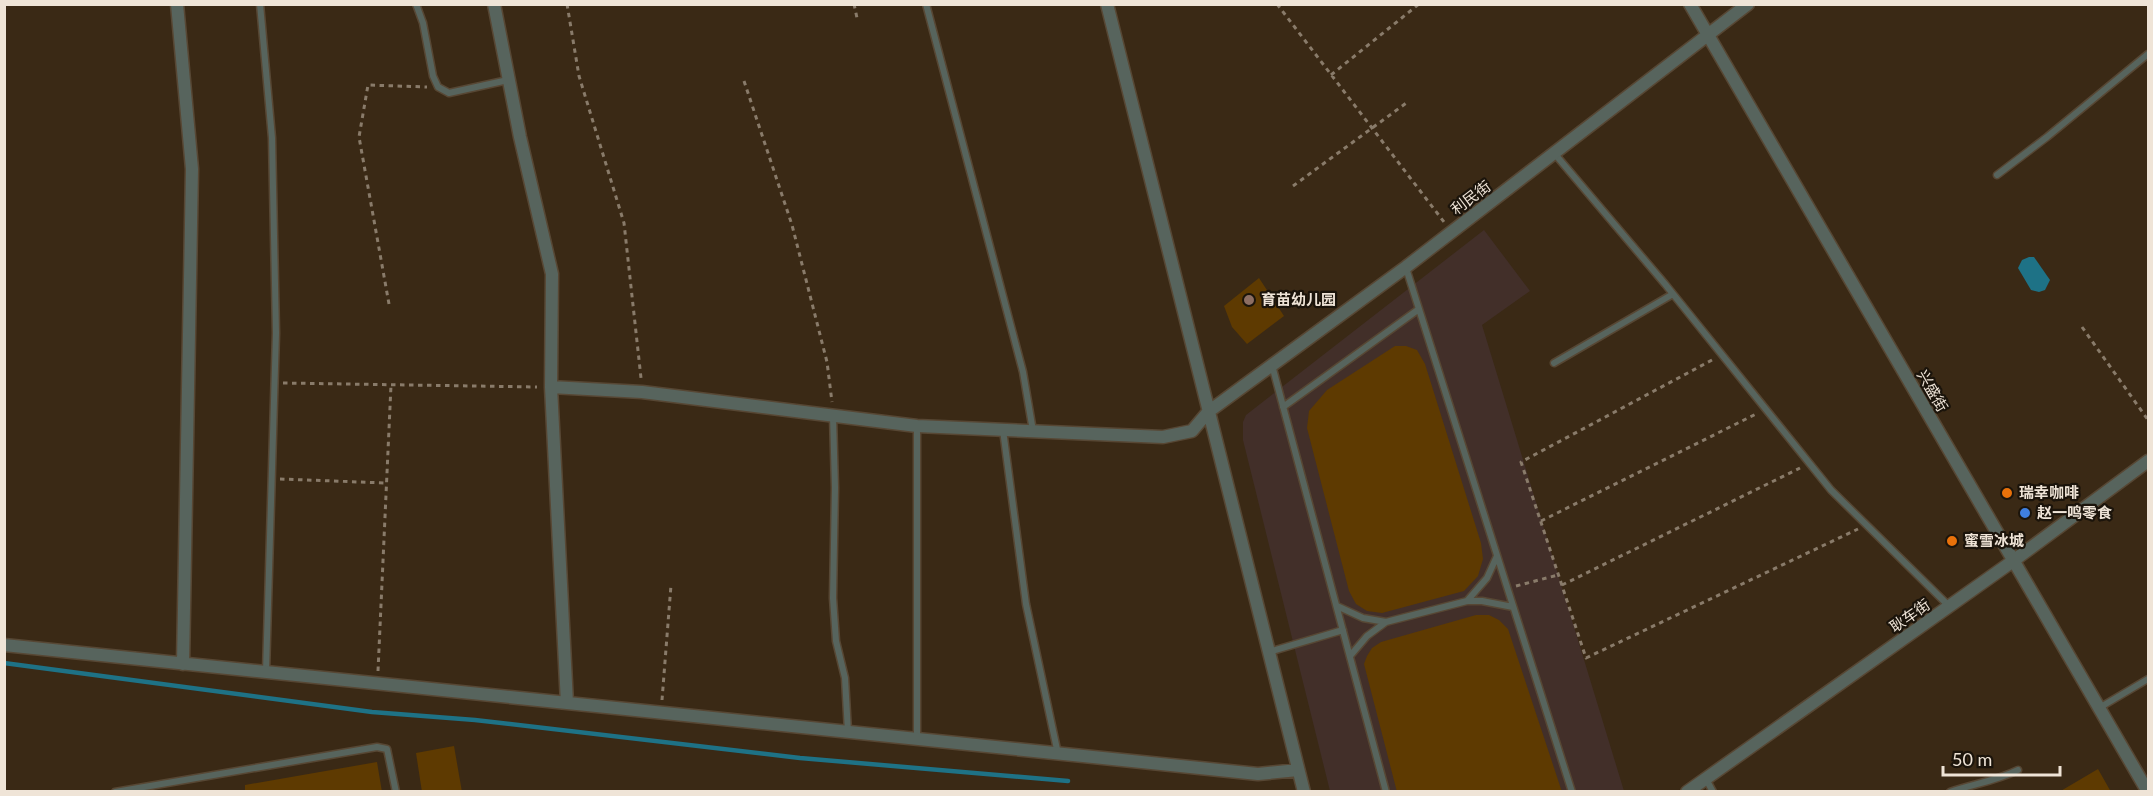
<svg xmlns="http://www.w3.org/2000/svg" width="2153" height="796" font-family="Lato,'Noto Sans SC',sans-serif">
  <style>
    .commercial { fill: #422f29 }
    .water { fill: #1e7286 }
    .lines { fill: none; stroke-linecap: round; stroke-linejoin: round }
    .stream { stroke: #1e7286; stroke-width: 4.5 }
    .building { fill: #5e3a01 }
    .lane-casing { stroke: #574734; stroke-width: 9 }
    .street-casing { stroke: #574734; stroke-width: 15 }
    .path { stroke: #897b6a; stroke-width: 3; stroke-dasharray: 4.5 4.5; stroke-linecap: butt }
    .lane { stroke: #57645d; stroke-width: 6 }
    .street { stroke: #57645d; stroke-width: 12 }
    .education-dot { fill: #8d6e63; stroke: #1b140b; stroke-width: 2 }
    .food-dot { fill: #e8710a; stroke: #1b140b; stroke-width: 2 }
    .shop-dot { fill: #3f7fe0; stroke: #1b140b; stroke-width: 2 }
    .labels { text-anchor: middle; stroke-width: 4.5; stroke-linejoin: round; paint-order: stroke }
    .street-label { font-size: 15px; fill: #efe4d7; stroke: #1b140b }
    .poi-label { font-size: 15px; font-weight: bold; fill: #efe4d7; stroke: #1b140b; text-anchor: start }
  </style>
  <rect width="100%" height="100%" fill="#3a2915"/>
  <path class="commercial" d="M1484,230L1530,291L1482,325L1624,791H1330L1243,440V422L1246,415Z"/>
  <path class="water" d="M2029,257H2034L2050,280L2045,290L2039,292L2031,290L2018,268L2022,260Z"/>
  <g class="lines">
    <path class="stream" d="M4,663L372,712L475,720L800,758L1068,781"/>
  </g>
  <path class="building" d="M1259,278L1284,316L1247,344L1232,327L1224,306Z
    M1395,346H1406L1417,350L1425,364L1481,543L1483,559L1478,576L1464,591L1382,613L1367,611L1356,604L1349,591L1307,428L1309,411L1327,390Z
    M1476,615H1489L1499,620L1508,629L1562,792H1397L1364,664L1367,656L1372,648L1381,642Z
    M454,746L462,792H422L416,753Z
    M377,762L382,792H245V785Z
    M2098,769L2111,792H2059Z"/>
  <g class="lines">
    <g class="lane-casing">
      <path id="lane" d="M260,4L272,138L276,333L266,672
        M416,4L423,23L433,76L438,87L449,93L508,80
        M926,4L1023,372L1033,431
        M1554,153L1665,284L1831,490L1949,606
        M1997,175L2047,137L2148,54
        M1406,268L1572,792
        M1554,363L1673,294
        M1272,365L1386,792
        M1283,407L1419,309
        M833,416L835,488L833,598L836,641L845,678L848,732
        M1003,430L1026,604L1058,754
        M1467,601L1487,578L1497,556
        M1337,606L1363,618L1386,622
        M1269,652L1343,630
        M1350,656L1367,636L1386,622L1467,601H1482L1513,607
        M2099,708L2148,679
        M917,739V426
        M1706,779L1713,792
        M115,792L377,747L387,749L396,792
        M1950,792C1973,784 1996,781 2018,770"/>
    </g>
    <g class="street-casing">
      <path id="street" d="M177,4L192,169L183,664
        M494,4L520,137L552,274L551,387L567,703
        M1107,4L1304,792
        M1690,4L2148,792
        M551,387L642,392L917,426L1163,437L1192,431L1208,412L1406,267L1748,4
        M4,645L1258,774L1298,770
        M1687,792L2013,561L2148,461"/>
    </g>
    <path class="path" d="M567,4L579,76L624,223L641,378
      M854,4L857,18
      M1277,4L1444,222
      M1331,75L1419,4
      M744,81L792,225L827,362L832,402
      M1293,186L1409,101
      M389,304L359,137L368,85L427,87
      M2082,327L2148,420
      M1712,360L1521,462L1586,658L1858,529
      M283,383L537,387
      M280,479L386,483
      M1541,521L1756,414
      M1562,585L1800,468
      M1516,586L1558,575
      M378,671L391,385
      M662,700L671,585"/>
    <use href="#lane" class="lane"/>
    <use href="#street" class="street"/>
  </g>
  <circle class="education-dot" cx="1249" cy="300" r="6"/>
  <g class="food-dot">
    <circle cx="2007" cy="493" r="6"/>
    <circle cx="1952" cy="541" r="6"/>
  </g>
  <circle class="shop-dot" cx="2025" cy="513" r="6"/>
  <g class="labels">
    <g class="street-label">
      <text transform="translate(1471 198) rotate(-37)" y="5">利民街</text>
      <text transform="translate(1932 391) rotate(60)" y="5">兴盛街</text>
      <text transform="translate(1910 616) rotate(-35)" y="5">耿车街</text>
    </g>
    <g class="poi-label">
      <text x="1261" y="305">育苗幼儿园</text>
      <text x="2019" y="498">瑞幸咖啡</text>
      <text x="2037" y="518">赵一鸣零食</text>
      <text x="1964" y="546">蜜雪冰城</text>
    </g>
  </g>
  <rect width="2153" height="796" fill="none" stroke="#efe4d7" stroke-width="12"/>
  <path d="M1943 766v9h117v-9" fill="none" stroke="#efe4d7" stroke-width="3"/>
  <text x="1952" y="766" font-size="18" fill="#efe4d7" stroke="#1b140b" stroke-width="4.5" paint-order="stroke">50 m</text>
</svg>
